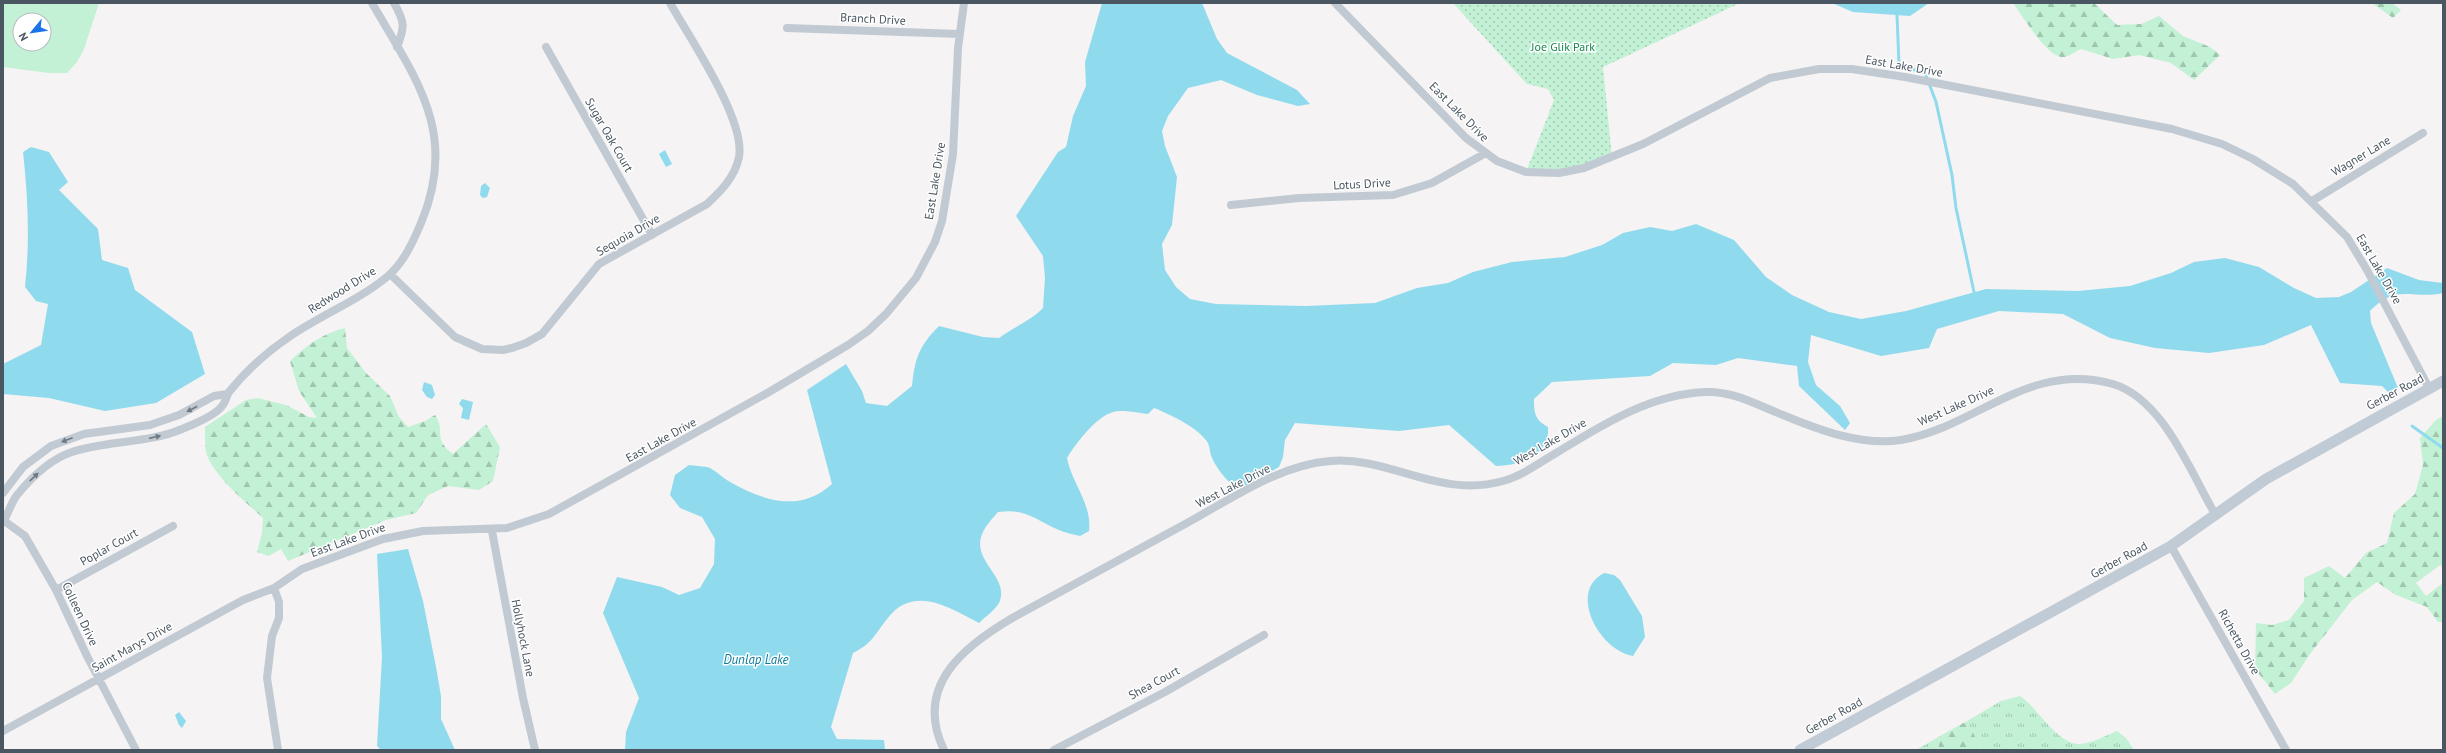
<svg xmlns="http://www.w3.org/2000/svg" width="2446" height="753" font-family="'PT Sans',sans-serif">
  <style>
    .grass { fill: url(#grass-tufts) }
    .forest { fill: url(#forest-firs) }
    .park { fill: url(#park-dots) }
    .garden { fill: #c3f1d5; fill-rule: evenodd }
    .water { fill: #90daee }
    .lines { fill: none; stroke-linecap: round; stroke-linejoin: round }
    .stream { stroke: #90daee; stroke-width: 3 }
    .street { stroke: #c1cad2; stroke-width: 8 }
    .secondary { stroke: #c1cbd6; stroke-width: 11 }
    .oneway { fill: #6e7983 }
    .labels { text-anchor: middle; stroke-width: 3; stroke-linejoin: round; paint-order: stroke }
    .street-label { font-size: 12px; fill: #4a5661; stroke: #fff }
    .park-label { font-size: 12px; fill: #17864f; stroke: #fff }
    .water-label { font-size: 13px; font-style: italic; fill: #0c7c9b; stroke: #fff }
  </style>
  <defs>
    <pattern id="grass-tufts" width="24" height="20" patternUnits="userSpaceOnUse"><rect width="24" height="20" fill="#c3f1d5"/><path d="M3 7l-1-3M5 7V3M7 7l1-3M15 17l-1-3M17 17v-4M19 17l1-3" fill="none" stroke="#a0c6b0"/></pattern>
    <pattern id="forest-firs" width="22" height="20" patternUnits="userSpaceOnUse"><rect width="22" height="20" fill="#c3f1d5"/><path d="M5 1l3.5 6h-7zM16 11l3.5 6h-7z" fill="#a0c6b0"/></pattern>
    <pattern id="park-dots" width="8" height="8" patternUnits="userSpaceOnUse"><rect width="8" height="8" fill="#c3f1d5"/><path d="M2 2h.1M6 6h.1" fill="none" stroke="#a0c6b0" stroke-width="1.8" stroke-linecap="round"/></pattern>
  </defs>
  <rect width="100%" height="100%" fill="#f5f3f3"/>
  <path class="grass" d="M2020,696C2038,708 2057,744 2079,744C2091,744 2107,735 2117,731L2126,738L2134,750H1982L1967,721L2001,701Z
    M1940,736L1938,750H1916Z"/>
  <path class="forest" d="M2013,3H2094L2117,25L2141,24L2159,16L2183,36L2210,47L2220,55L2194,80L2171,63L2139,55L2113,59L2081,49C2076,51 2069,57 2064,57C2048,59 2022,15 2013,3Z
    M2372,3H2392L2401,10L2393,18Z
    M345,328L347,348L366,373L390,396L399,417L408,427L425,421L435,415C446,430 432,439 453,454L486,424L500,447L493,481L479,490L448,486L428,495L416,513L386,520L288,561L281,549L269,556L257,552L262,533L263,518C246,502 212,475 206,452C205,444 205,435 205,427L246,400L258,398L286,405L309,417L317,418L299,391L290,361C306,346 323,333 345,328Z
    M2443,416V568L2440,565L2416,583L2426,596L2443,583V622H2438L2427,607L2396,595L2377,582L2352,600L2310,654L2291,683L2275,694L2255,669L2256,623L2272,625L2289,620L2304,601V578L2329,566L2345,578L2366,553L2387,543L2394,513L2415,494L2423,465L2420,438L2436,420Z
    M1967,721L1982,750H1938L1940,736Z"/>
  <path class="park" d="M1453,3H1740L1603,67L1612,158L1584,168L1526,172L1554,100L1548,89L1527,84Z"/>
  <path class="garden" d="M3,3H99L84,49L77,62L67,73H49L3,67ZM20,20H44V44H20Z"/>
  <path class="water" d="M1102,3H1202L1217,39L1227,53L1297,90L1310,104L1298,106L1257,95L1221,80L1188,88L1168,116L1162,131L1165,146L1177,177L1172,225L1162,244L1165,270L1176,287L1190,299L1216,304L1306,306L1375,303L1417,288L1448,283L1473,272L1512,262L1565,257L1602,245L1623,233L1650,227L1672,231L1696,224L1734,240L1766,277L1792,295L1829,312L1861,319L1906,311L1986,289L2078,291L2130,286L2171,273L2194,262L2225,258L2259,267L2294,288L2316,298L2339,297L2351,292L2387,268L2419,280L2443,283V293C2412,300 2398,283 2370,311L2371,323L2398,388L2389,393L2382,386L2340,383L2311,325L2264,345L2209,353L2155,348L2110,338L2063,314L1999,311L1937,329L1929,348L1881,356L1811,335L1808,362L1816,385L1840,406L1850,423L1845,430L1799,386L1797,366L1738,358L1716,365L1673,363L1650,376L1552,382L1534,399C1534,413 1535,420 1548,427C1550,456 1520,465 1496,466L1449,425L1399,431L1295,423L1285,440L1283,457L1279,467L1237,490C1227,480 1218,471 1212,458C1210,454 1210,448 1208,443C1198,427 1171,415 1154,408L1148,414C1139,413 1123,409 1113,412C1096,417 1076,443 1067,458C1072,484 1092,503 1089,531L1080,536C1073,534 1066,533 1059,530C1035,520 1027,508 998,512C993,518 986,525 983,532C969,561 1011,576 999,603C995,610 985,617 979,623C949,607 913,584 887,619C874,635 873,643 853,653L831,727L837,739L884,740L885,750H625L626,732L639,698L603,613L617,577L662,587L679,595L700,588L714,564L715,539L702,517L680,508L670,495L675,475L689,465C695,466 704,466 710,468C717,472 723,478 730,482C764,501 800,513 832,484L807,390L846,364L862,391L866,403L887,406L912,386C915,358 919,346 939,326L983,337L999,338C1014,327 1030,321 1043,308L1045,278L1043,256L1016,216L1058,152L1066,147L1073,116L1086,86L1085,62Z
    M1832,3H1929L1910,16L1853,12Z
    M31,147L49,152L68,182L59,190L98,229L102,260L128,268L135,290L192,332L205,374L156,403L105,411L49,398L3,394V364L41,345L48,304L36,301L25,287C30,242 28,197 23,152Z
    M665,150L672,164L666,167L659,154Z
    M485,183L490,188L487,197L483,198L480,195L481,186Z
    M424,382L432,385L435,395L432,399L427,397L422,390Z
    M462,399L473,402L469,420L461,418L463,408L459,404Z
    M408,549L423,601L436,667L441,696V719L455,750H381L377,746L382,657L377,554Z
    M1604,573L1614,575L1620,580L1642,616L1645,637L1633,656C1600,651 1567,592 1604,573Z
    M179,712L186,721L182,728L179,725L175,715Z"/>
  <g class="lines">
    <path class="stream" d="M1897,15L1899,65L1925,73L1936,102L1952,175L1956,208L1974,292
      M2412,426L2443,448"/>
    <path class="street" d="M394,3C405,22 405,27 397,47
      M1335,3L1466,138L1497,161L1526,172L1559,173L1584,168L1643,144L1770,78L1819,69H1852L1905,77L2172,129L2222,144L2253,159L2293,184L2347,237L2367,270L2429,388
      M787,28L959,34
      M546,47L652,235
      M2312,201L2423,133
      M1231,205L1299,198L1393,195L1432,183L1484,154
      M390,274L455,337L482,349L503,350L512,348L526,343L542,334L599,264L707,204C721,191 735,177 739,157C746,120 689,37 670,3
      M3,493L23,467L51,446L84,434L150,425L179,415L214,396L227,394
      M3,520L25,536L56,590L87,656L136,750
      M3,522C8,514 11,503 17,495C31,478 50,459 72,452C107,440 147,444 182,429C192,425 216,415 222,406C226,402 226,396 229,392C245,372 267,352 289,337C321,315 358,301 388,276C404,262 413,242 421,223C459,133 416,79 372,3
      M492,531L523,698L535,750
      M2171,546L2286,750
      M56,590L173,526
      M3,731L243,600L274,588
      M278,750L267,678L272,636L279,618V602L274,588L302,569L383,539L423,531L507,528L549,514L769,392L848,345L868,331L886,314L916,278L935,242L942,221L953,154L958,48L964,3
      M944,750C913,686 964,646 1014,617C1072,585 1130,554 1187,523C1231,499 1279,465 1330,461C1390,456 1438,499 1503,481C1522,476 1539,463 1556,453C1602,425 1650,394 1706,392C1734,391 1757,405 1783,415C1819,430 1861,446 1901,440C1975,428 2029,360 2113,384C2163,399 2190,471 2215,514
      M1054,750L1165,692L1264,635"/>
    <path class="secondary" d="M1800,750L2171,546L2266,479L2443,381"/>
  </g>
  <defs><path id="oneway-solid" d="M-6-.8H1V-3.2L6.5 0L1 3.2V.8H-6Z"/></defs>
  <g class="oneway">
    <use href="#oneway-solid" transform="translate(192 409) rotate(152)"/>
    <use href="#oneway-solid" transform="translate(155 437) rotate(-13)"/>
    <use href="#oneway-solid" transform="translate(67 440) rotate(159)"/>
    <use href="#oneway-solid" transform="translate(34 477) rotate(-43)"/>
  </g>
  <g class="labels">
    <g class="street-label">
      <text transform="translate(873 19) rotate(3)" y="4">Branch Drive</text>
      <text transform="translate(1904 66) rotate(10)" y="4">East Lake Drive</text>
      <text transform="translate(1459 112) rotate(45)" y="4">East Lake Drive</text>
      <text transform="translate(609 135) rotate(60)" y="4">Sugar Oak Court</text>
      <text transform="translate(2361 156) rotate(-31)" y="4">Wagner Lane</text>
      <text transform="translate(935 181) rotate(-81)" y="4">East Lake Drive</text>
      <text transform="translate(1362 184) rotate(-3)" y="4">Lotus Drive</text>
      <text transform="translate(628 235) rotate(-30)" y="4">Sequoia Drive</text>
      <text transform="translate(2379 269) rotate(60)" y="4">East Lake Drive</text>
      <text transform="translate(342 290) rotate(-32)" y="4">Redwood Drive</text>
      <text transform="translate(2395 392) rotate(-28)" y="4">Gerber Road</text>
      <text transform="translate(1956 406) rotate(-24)" y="4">West Lake Drive</text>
      <text transform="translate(661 440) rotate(-29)" y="4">East Lake Drive</text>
      <text transform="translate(1550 442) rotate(-30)" y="4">West Lake Drive</text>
      <text transform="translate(1233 486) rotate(-27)" y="4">West Lake Drive</text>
      <text transform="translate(348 540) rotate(-20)" y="4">East Lake Drive</text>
      <text transform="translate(109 547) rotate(-29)" y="4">Poplar Court</text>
      <text transform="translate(2119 560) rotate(-29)" y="4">Gerber Road</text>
      <text transform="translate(80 614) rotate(65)" y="4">Colleen Drive</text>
      <text transform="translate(523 638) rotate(79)" y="4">Hollyhock Lane</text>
      <text transform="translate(2239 642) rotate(61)" y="4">Richetta Drive</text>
      <text transform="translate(132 647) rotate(-29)" y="4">Saint Marys Drive</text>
      <text transform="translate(1154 683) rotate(-29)" y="4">Shea Court</text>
      <text transform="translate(1834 716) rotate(-29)" y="4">Gerber Road</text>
    </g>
    <g class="park-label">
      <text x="1563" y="51">Joe Glik Park</text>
    </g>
    <g class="water-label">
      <text x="756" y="664">Dunlap Lake</text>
    </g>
  </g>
  <rect width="2446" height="753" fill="none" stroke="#4a5661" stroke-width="8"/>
  <g transform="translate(32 32) rotate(241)"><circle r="19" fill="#ffffff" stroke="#b7bbc0"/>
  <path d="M0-3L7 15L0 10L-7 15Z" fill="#1a73e8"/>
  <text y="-6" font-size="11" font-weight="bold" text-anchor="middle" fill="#4a5661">N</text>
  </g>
</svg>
